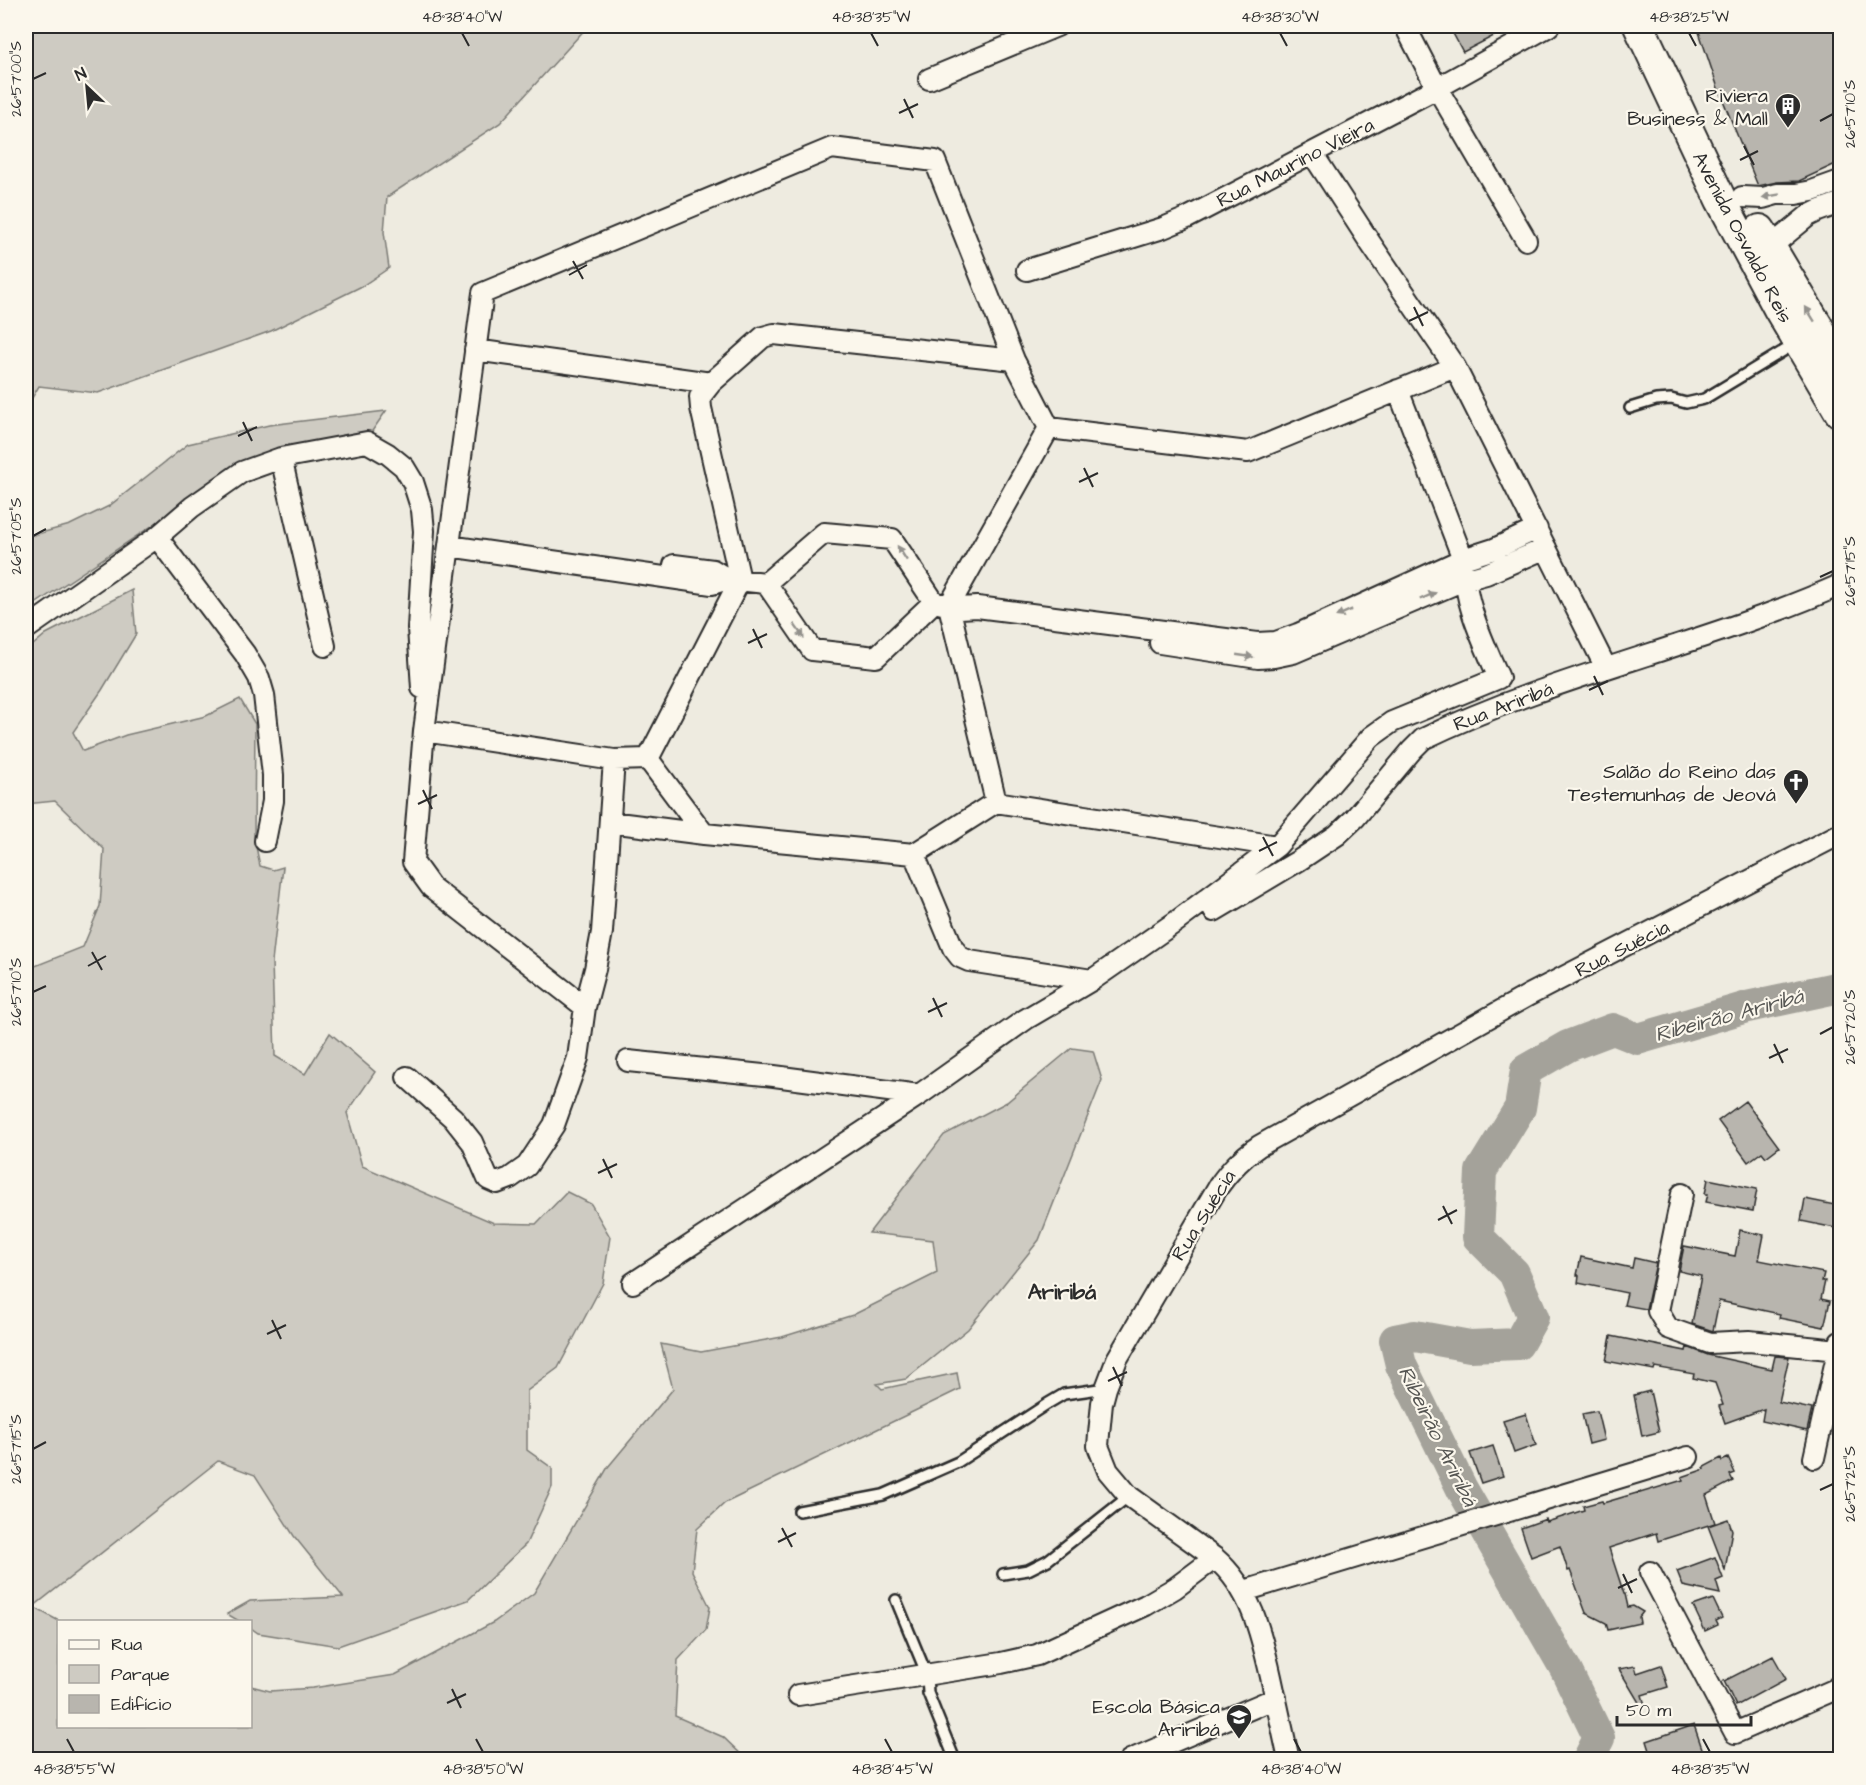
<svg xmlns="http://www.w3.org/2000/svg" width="1866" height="1785" font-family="'Architects Daughter',sans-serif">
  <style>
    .green { fill: #cecbc2; stroke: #7c7b76; stroke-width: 1.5 }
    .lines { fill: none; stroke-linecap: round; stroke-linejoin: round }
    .river { stroke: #a4a29a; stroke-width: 32 }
    .building { fill: #b8b5ae; stroke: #2b2b2b; stroke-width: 1.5 }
    .service-casing { stroke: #2b2b2b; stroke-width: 14 }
    .minor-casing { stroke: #2b2b2b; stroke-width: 24 }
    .primary-casing { stroke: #2b2b2b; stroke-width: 34 }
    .service { stroke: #fbf7ec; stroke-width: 9 }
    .minor { stroke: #fbf7ec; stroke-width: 20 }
    .primary { stroke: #fbf7ec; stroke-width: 30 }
    .oneway { fill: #93918c }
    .ticks { fill: none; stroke: #2b2b2b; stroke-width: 2 }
    .labels { text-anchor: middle; stroke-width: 4.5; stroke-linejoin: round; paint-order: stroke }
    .poi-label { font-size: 20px; fill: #2b2b2b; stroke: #fbf7ec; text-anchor: end }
    .street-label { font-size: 20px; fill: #2b2b2b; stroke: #fbf7ec }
    .water-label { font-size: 21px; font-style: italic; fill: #555552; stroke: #fbf7ec }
    .quarter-label { font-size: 22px; font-weight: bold; fill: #2b2b2b; stroke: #fbf7ec }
    .neatline { fill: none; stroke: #2b2b2b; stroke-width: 2 }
    .ticks-label { font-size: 15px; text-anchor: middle; fill: #2b2b2b }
  </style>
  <rect width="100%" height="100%" fill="#eeebe0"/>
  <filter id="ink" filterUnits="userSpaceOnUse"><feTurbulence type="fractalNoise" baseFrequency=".0167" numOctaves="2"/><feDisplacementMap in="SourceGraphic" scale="12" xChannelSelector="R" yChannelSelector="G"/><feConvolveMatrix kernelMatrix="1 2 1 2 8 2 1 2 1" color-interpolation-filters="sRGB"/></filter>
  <g filter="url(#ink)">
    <path class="green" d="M26,26H588L500,123L387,197L384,232L389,268L362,286L271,331L98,393L39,386L26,408Z
      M386,411L370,434L252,459L26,610V537L70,525L109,506L188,444L269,425Z
      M132,590L136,634L102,690L73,732L83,751L126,735L206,716L240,699L255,724L254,837L260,866L273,870L283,867L272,962L275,1056L305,1074L330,1033L375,1072L347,1113L362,1166L494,1223L536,1224L567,1192L591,1204L610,1237L603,1283L558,1368L527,1391V1450L552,1468V1487L526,1544L468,1600L338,1646L258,1633L251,1628L250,1622L239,1621L227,1614L250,1601L343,1597L294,1536L255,1475L218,1461L33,1607L59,1621L58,1726H250L251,1686L270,1691L313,1688L395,1675L494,1622L534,1593L608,1467L673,1389L661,1344L701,1352L782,1337L853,1315L937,1273L933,1240L869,1233L944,1135L1007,1102L1072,1048L1093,1051L1102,1080L1039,1240L968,1329L906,1379L877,1384L882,1389L957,1373L960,1389L725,1503L697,1529L692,1571L710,1607L706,1630L678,1660L675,1716L723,1737L746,1759H26V982L35,966L83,947L100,906L104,849L55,801L26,804V651L46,634Z"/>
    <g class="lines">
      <path class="river" d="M1588,1760L1599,1738L1565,1668L1462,1489L1401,1365L1395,1340L1415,1336L1470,1346L1518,1344L1533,1317L1514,1273L1478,1237L1481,1171L1520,1108L1526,1070L1568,1046L1613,1029L1638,1039L1747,1007L1840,987"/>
    </g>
    <path class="building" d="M1449,26H1513L1463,52Z
      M1697,26H1840V162L1799,181L1777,182L1758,186L1718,88Z
      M1745,1101L1779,1147L1766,1157L1762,1152L1748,1162L1718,1121Z
      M1708,1179L1757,1189L1753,1211L1706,1202L1708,1194H1705Z
      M1805,1199L1840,1206V1229L1801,1221Z
      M1740,1230L1764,1235L1759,1260L1824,1273L1822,1281H1825L1821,1299L1830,1301L1824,1327L1779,1318L1780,1314L1719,1301L1713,1331L1692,1324L1701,1276L1679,1271L1684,1246L1735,1256Z
      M1581,1257L1632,1268L1634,1258L1656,1263L1646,1309L1624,1305L1627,1293L1578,1283L1579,1275H1577Z
      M1611,1336L1686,1351L1687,1347L1708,1355L1772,1369L1775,1356L1789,1357L1779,1402L1812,1409L1807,1431L1762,1421L1764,1409L1725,1423L1719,1406L1723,1405L1715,1383L1693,1378L1694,1374L1655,1367L1654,1370L1606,1361Z
      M1650,1391L1659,1432L1642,1436L1634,1395Z
      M1597,1411L1604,1440L1589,1444L1582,1414Z
      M1526,1414L1536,1445L1514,1453L1503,1421Z
      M1493,1446L1503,1476L1481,1483L1470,1453Z
      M1721,1458L1722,1461L1728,1458L1735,1473L1730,1475L1733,1481L1706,1495L1715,1523L1658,1541L1656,1533L1609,1548L1624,1594H1625L1628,1607L1633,1606L1643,1612L1639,1617L1640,1623L1608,1630L1606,1623L1586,1613L1570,1570L1568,1571L1560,1546L1531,1557L1521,1528L1546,1519L1547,1522L1584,1510L1583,1506L1602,1501L1603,1503L1640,1492V1493L1683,1480L1682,1477L1705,1469L1704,1467Z
      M1728,1519L1732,1530L1725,1570L1708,1526Z
      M1715,1557L1723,1578L1716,1581L1720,1594L1683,1586L1677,1571Z
      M1713,1599L1722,1618L1716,1621L1718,1625L1705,1631L1693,1606Z
      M1773,1656L1786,1679L1736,1706L1724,1681Z
      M1661,1665L1668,1687L1642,1695L1645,1705L1641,1706L1619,1669L1635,1666L1637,1673Z
      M1694,1725L1706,1760H1653L1647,1741Z"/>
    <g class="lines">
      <g class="service-casing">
        <path id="service" d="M1630,408L1656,400L1671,399L1686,403L1704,399L1795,344
          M799,1511L883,1495L958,1462L1047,1404L1064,1394L1106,1388
          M1003,1574L1028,1570L1048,1560L1129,1496
          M896,1600L927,1675L928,1693L955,1760"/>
      </g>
      <g class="minor-casing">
        <path id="minor" d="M1405,26L1437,88L1526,240
          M929,79L1057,26
          M1312,153L1371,244L1455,367L1606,668
          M1742,197L1763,198L1777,194H1796L1812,191L1840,181
          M1769,248L1808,216L1818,211L1840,203
          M1027,270L1163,228L1187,218L1437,88L1549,26
          M475,350L711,383
          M1049,428L1248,452L1455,367
          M281,458L325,646
          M157,537L245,654L259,678L264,695L273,775V801L265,841
          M449,546L712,584L728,579L766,583L824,533L892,539L934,602L960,608L977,607L1257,643L1276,642L1298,634L1463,559L1494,549L1537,529
          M674,565L713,570L728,579
          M766,583L812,650L876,657L934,602
          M26,629L157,537L192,507L242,472L281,458L367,442L388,454L404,467L413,482L422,510L424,531L418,628L422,688
          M1160,643L1258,658L1274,657L1293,653L1464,580L1486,574L1546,548
          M424,731L614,760L648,759L704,834
          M648,759L740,580L701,408L700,397L711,383L763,337L774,334L1014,360
          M996,802L1277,846
          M610,822L704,834L914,854L953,948L960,957L969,961L1092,980
          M914,854L996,802L949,606L1049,428
          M1214,911L1298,861L1337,835L1355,818L1412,750L1423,739C1557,674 1705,645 1840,585
          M585,1007L431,887L413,862L424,731L483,293L832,148L935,161L1014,360L1049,428
          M628,1061L774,1076L919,1095
          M407,1077L453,1118L472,1142L488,1179L497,1183L510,1178L527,1166L554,1125L578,1058L585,1007L595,969L602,932L614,760
          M1682,1194L1658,1311L1668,1328L1710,1343L1749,1341L1839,1350
          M633,1283L919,1095L1026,1019L1092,980L1177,921L1277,846L1371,737L1392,722L1499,678C1481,637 1465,605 1463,559L1398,390
          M1814,1458L1840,1342
          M1650,1572L1735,1733L1836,1689L1840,1684
          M1244,1591L1688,1457
          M798,1695L1001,1663L1037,1655L1146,1605L1175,1588L1215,1558
          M1130,1760L1276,1698
          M1289,1760C1283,1732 1277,1705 1271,1677C1261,1633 1251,1589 1215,1558L1129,1496L1108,1471L1098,1446L1099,1434L1102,1403L1106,1388L1117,1359L1218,1187C1230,1170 1241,1158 1259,1146L1529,995L1840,834"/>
      </g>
      <g class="primary-casing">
        <path id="primary" d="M1639,26L1721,200L1778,307L1840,412
          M1760,230L1840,364"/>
      </g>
      <use href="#service" class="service"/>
      <use href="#minor" class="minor"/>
      <use href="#primary" class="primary"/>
    </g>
    <defs><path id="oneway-solid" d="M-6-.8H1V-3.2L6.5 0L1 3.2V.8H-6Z" transform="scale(1.5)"/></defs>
    <g class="oneway">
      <use href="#oneway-solid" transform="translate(1771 196) rotate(170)"/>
      <use href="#oneway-solid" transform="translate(1810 314) rotate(-122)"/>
      <use href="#oneway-solid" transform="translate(902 553) rotate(-123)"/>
      <use href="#oneway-solid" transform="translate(1428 596) rotate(-23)"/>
      <use href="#oneway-solid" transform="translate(1344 613) rotate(156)"/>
      <use href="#oneway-solid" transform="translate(799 631) rotate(55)"/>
      <use href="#oneway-solid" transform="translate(1245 656) rotate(8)"/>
    </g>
  </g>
  <path class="ticks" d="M462,33L469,46M871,33L878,46M1280,33L1287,46M1689,33L1696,46M33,79L46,73M904,99L913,118M899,113L918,104M1820,121L1833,114M1744,146L1754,165M1740,160L1758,151M573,261L583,279M569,275L587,265M1414,307L1423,326M1409,321L1428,312M243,422L252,441M238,436L257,427M1084,468L1093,487M1079,482L1098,473M33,536L46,529M1820,577L1833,571M753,629L762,648M748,643L767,634M1594,676L1603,695M1589,690L1608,681M423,790L432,809M418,804L437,795M1263,837L1273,856M1259,851L1277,842M92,952L102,970M88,966L106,956M33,992L46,986M933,998L942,1017M928,1012L947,1003M1820,1034L1833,1027M1774,1044L1783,1063M1769,1058L1788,1049M603,1159L612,1178M598,1173L617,1164M1443,1206L1452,1224M1438,1220L1457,1210M272,1320L281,1339M267,1334L286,1325M1113,1367L1122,1386M1108,1381L1127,1372M33,1449L46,1442M1820,1490L1833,1484M782,1528L792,1547M778,1542L796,1533M1623,1574L1632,1593M1618,1588L1637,1579M452,1689L461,1708M447,1703L466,1694M67,1739L74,1752M476,1739L483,1752M885,1739L892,1752M1294,1739L1301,1752M1703,1739L1710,1752"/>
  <defs>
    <g id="building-pin" transform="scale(1.35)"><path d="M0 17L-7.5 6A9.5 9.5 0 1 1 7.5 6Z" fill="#2b2b2b" stroke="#fbf7ec"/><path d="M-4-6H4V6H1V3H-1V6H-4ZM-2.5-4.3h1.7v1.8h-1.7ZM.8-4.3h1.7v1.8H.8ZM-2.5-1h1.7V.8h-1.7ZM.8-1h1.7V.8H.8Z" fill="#fff"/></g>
    <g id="church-pin" transform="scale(1.35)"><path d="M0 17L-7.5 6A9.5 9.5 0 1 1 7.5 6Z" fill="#2b2b2b" stroke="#fbf7ec"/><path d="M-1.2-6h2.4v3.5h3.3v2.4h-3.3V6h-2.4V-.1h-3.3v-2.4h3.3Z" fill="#fff"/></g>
    <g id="school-pin" transform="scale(1.35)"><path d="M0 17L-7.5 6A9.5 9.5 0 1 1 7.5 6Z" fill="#2b2b2b" stroke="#fbf7ec"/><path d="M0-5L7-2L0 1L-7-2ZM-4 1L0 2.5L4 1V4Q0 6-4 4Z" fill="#fff"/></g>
  </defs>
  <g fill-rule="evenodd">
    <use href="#building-pin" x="1788" y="106"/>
    <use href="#church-pin" x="1796" y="782"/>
    <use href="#school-pin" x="1239" y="1717"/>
  </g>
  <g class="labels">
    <g class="poi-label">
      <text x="1768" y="102">Riviera<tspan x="1768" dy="23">Business &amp; Mall</tspan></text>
      <text x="1776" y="778">Salão do Reino das<tspan x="1776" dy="23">Testemunhas de Jeová</tspan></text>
      <text x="1220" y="1713">Escola Básica<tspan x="1220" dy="23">Ariribá</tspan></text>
    </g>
    <g class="street-label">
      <text transform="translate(1295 162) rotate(-27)" y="7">Rua Maurino Vieira</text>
      <text transform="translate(1743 237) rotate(62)" y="7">Avenida Osvaldo Reis</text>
      <text transform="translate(1503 706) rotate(-21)" y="7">Rua Ariribá</text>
      <text transform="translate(1622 948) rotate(-27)" y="7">Rua Suécia</text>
      <text transform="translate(1203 1215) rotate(-58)" y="7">Rua Suécia</text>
    </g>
    <g class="water-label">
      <text transform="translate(1729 1015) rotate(-15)" y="7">Ribeirão Ariribá</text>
      <text transform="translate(1438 1436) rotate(64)" y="7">Ribeirão Ariribá</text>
    </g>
    <g class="quarter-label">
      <text x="1062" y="1299">Ariribá</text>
    </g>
  </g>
  <rect width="1866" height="1785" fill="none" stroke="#fbf7ec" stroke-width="66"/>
  <rect x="57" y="1620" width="195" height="108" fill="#fbf7ec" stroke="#a8a59f" stroke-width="1.5"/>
  <rect x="69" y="1640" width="30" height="9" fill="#fbf7ec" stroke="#a8a59f" stroke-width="1.5"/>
  <text x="111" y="1650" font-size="18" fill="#2b2b2b">Rua</text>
  <rect x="69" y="1665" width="30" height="18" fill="#cecbc2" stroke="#a8a59f" stroke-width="1.5"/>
  <text x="111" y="1680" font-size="18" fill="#2b2b2b">Parque</text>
  <rect x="69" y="1695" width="30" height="18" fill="#b8b5ae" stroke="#a8a59f" stroke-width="1.5"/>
  <text x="111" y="1710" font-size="18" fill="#2b2b2b">Edifício</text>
  <g transform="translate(87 87) rotate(334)" stroke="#fbf7ec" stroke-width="4.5" paint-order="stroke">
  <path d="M0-4.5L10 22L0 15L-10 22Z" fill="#2b2b2b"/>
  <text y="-9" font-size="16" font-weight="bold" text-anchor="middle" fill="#2b2b2b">N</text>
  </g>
  <path d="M1617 1716v9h134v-9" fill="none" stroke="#2b2b2b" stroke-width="3"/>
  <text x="1626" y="1716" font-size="18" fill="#2b2b2b" stroke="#fbf7ec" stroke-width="4.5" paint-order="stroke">50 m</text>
  <rect x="33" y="33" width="1800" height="1719" class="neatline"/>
  <g class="ticks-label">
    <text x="462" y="22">48°38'40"W</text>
    <text x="871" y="22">48°38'35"W</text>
    <text x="1280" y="22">48°38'30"W</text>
    <text x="1689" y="22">48°38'25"W</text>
    <text transform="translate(16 79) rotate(-90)" y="5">26°57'00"S</text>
    <text transform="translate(1850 114) rotate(-90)" y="5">26°57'10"S</text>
    <text transform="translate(16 536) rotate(-90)" y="5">26°57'05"S</text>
    <text transform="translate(1850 571) rotate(-90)" y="5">26°57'15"S</text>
    <text transform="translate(16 992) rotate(-90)" y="5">26°57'10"S</text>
    <text transform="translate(1850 1027) rotate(-90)" y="5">26°57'20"S</text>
    <text transform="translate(16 1449) rotate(-90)" y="5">26°57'15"S</text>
    <text transform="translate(1850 1484) rotate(-90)" y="5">26°57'25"S</text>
    <text x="74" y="1774">48°38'55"W</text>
    <text x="483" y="1774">48°38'50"W</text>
    <text x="892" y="1774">48°38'45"W</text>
    <text x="1301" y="1774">48°38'40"W</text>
    <text x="1710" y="1774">48°38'35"W</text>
  </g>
</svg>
